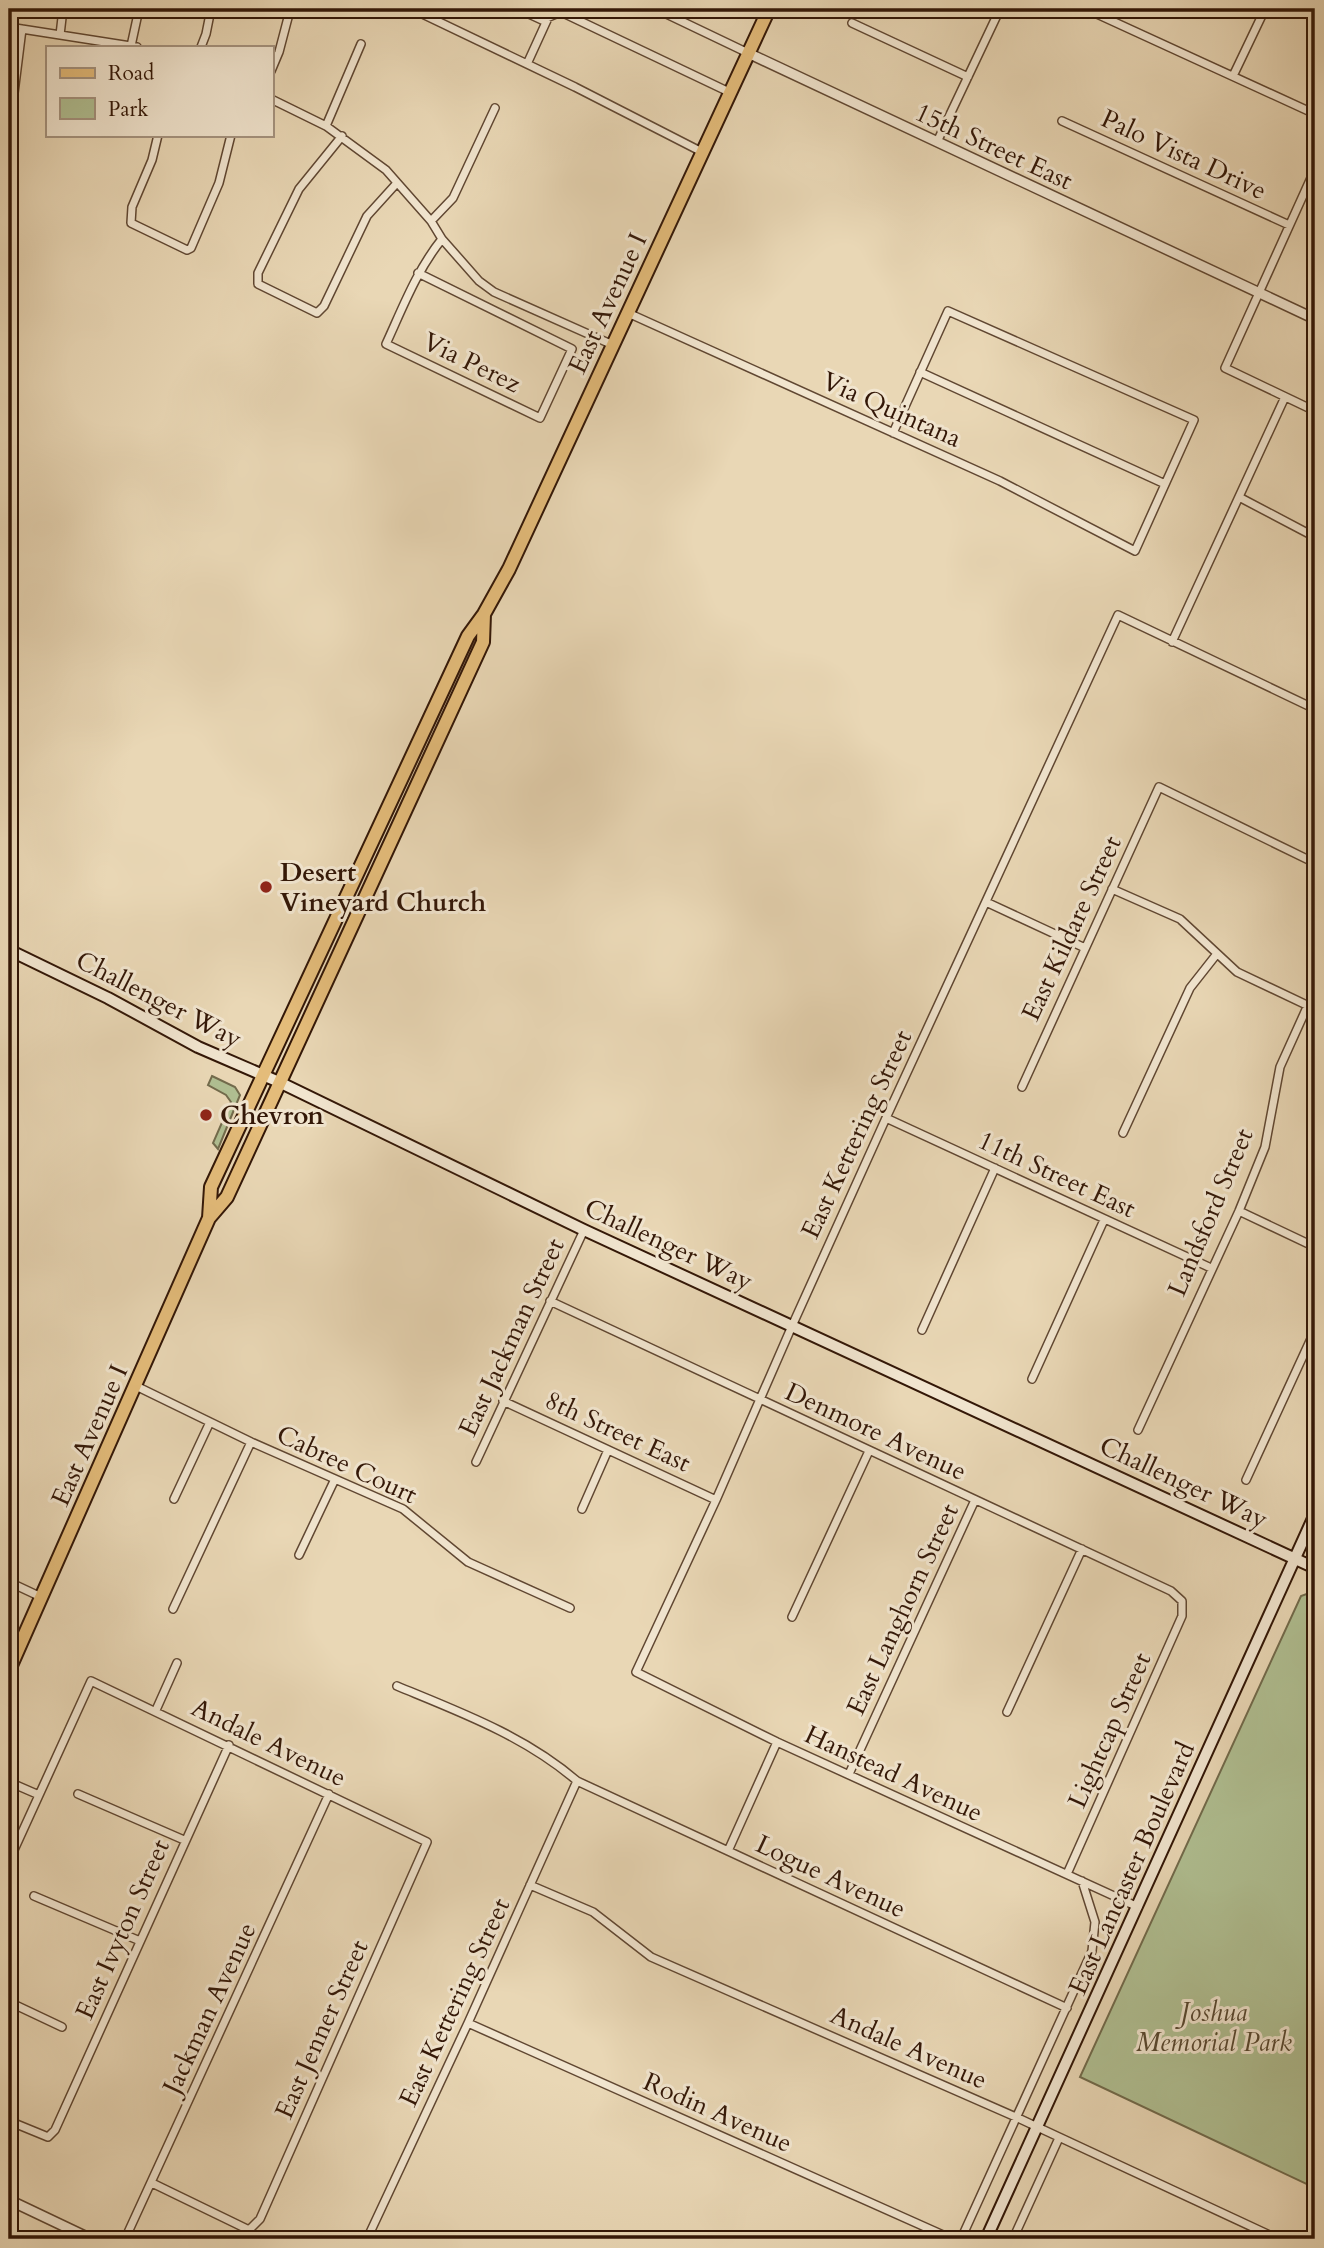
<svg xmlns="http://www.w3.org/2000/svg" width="1324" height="2248" font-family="Cardo,serif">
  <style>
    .green { fill: #b0bf92; stroke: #726b4c; stroke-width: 2 }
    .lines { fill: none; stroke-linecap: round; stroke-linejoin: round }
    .minor-casing { stroke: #604732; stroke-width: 10 }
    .tertiary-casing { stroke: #604732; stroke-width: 12 }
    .secondary-casing { stroke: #331707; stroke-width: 14 }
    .primary-casing { stroke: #331707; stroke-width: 16 }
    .minor { stroke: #f1e5cf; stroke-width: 7 }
    .tertiary { stroke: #f1e5cf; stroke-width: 9 }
    .secondary { stroke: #f1e5cf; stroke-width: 10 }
    .primary { stroke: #e4bc7a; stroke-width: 12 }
    .poi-dot { fill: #8f2418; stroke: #f1e5cf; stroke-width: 2.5 }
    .labels { text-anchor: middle; stroke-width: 6; stroke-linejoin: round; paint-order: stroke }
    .street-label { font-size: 26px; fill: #331707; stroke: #f1e5cf }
    .poi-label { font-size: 26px; font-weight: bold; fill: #331707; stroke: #f1e5cf; text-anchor: start }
    .park-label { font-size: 26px; font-style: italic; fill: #584931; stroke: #f1e5cf }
  </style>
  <rect width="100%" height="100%" fill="#e9d7b5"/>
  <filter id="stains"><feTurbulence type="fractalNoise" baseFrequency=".00286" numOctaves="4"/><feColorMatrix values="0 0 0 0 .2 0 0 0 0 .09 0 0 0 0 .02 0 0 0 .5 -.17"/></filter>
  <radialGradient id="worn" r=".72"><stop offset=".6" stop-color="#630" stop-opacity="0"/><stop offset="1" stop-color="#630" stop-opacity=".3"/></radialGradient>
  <path class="green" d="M212,1076L235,1087L240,1095L218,1149L213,1143L231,1102L226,1095L208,1085Z
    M1312,1592L1315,1593V2188L1080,2077L1301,1596Z"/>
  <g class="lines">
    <g class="minor-casing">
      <path id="minor" d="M412,9L575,87L702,152
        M518,9L542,20L561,12L729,92
        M656,9L748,53
        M1086,9L1315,114
        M852,23L968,77
        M9,27L137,47
        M60,35L63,9
        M131,46L139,9
        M201,47L206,34L211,9
        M527,64L548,18
        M271,71L279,52L290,10
        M1233,76L1265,9
        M271,99L326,126L386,170L431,221L442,239L479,281L494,292L613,345
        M9,113L13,101L22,29
        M1062,121L1289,225
        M326,126L361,44
        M158,135L152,160L132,207L131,223L187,250L191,248L219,183L231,135
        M342,136L299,189L258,273V284L317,313L324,306L367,216L396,184
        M937,142L1000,9
        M1315,169L1225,368L1315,411
        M431,221L453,198L495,108
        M418,273L572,349L540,418L386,344C403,307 417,270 442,239
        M628,313L1000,481L1135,551L1194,420L948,311L893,433
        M920,372L1165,484
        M1239,497L1315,537
        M1172,642L1285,397
        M1112,889L1180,919L1237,972L1315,1009
        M986,902L1085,948
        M1022,1087L1159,787L1315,863
        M886,1118L1211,1268
        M1123,1133L1190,988L1216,955
        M1239,1211L1315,1247
        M550,1301L1171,1591L1182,1601V1616L1067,1874
        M922,1330L995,1168
        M1032,1379L1104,1220
        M136,1386L251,1442L403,1509L468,1562L570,1608
        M503,1401L716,1500
        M1138,1430L1239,1211L1265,1147L1280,1067L1308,1005
        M476,1462L584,1230
        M1246,1480L1315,1330
        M174,1499L210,1422
        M582,1509L608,1450
        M299,1555L335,1479
        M9,1582L41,1597
        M173,1609L251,1442
        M792,1617L869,1451
        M397,1686C460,1712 525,1736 577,1781L1067,2008
        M156,1710L177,1663
        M1007,1712L1082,1549
        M849,1774L975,1500
        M9,1782L39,1795
        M78,1794L184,1840
        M728,1851L777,1742
        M9,1861L91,1681L427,1842L260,2219L249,2230L152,2183
        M530,1885L593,1912L651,1957L1018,2118L1278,2239
        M34,1896L140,1941
        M1138,1907L777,1742L636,1672L716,1500L792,1326L886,1118L1118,615L1315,709
        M9,2002L62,2027
        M468,2023L952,2239
        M9,2121L48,2137L55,2130L229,1745
        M125,2239L329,1794
        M367,2239L468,2023L577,1781
        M961,2239L1092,1951L1095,1922L1082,1881
        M1013,2239L1059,2138"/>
    </g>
    <g class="tertiary-casing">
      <path id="tertiary" d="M748,53L1315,319
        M9,2200L91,2239"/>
    </g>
    <g class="secondary-casing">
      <path id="secondary" d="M9,950L108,998L198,1047L279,1082L584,1230L1315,1568
        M986,2239L1315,1514"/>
    </g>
    <g class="primary-casing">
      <path id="primary" d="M209,1218L211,1187L468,636L484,614L509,569L769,9
        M9,1670L209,1218L227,1197L483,642L484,614"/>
    </g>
    <use href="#minor" class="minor"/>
    <use href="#tertiary" class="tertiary"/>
    <use href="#secondary" class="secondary"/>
    <use href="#primary" class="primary"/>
  </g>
  <g class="poi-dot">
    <circle cx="266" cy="887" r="7"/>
    <circle cx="206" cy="1115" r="7"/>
  </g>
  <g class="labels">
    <g class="street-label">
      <text transform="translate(994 146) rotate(25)" y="9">15th Street East</text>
      <text transform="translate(1184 154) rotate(25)" y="9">Palo Vista Drive</text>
      <text transform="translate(607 303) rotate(-65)" y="9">East Avenue I</text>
      <text transform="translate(472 362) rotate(26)" y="9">Via Perez</text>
      <text transform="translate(892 409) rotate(24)" y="9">Via Quintana</text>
      <text transform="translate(1071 928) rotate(-65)" y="9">East Kildare Street</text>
      <text transform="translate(159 999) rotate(27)" y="9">Challenger Way</text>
      <text transform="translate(856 1134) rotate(-65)" y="9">East Kettering Street</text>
      <text transform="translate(1057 1174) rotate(25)" y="9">11th Street East</text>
      <text transform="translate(1210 1212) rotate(-67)" y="9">Landsford Street</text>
      <text transform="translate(669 1244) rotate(25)" y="9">Challenger Way</text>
      <text transform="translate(511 1337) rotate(-65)" y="9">East Jackman Street</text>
      <text transform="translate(618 1431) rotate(25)" y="9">8th Street East</text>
      <text transform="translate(876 1431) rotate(25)" y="9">Denmore Avenue</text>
      <text transform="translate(89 1435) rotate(-66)" y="9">East Avenue I</text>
      <text transform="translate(347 1464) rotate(25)" y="9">Cabree Court</text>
      <text transform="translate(1184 1482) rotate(25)" y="9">Challenger Way</text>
      <text transform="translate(902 1609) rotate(-65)" y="9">East Langhorn Street</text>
      <text transform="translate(1109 1730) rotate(-66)" y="9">Lightcap Street</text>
      <text transform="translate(269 1742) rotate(26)" y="9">Andale Avenue</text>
      <text transform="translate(894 1773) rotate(25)" y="9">Hanstead Avenue</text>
      <text transform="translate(1131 1868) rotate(-66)" y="9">East Lancaster Boulevard</text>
      <text transform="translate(831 1876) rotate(25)" y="9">Logue Avenue</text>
      <text transform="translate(122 1929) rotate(-66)" y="9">East Ivyton Street</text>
      <text transform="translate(454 2002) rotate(-65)" y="9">East Kettering Street</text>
      <text transform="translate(209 2008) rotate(-65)" y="9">Jackman Avenue</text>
      <text transform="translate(321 2029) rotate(-66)" y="9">East Jenner Street</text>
      <text transform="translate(909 2047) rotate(24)" y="9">Andale Avenue</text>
      <text transform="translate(718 2112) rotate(24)" y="9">Rodin Avenue</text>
    </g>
    <g class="poi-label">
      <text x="280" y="881">Desert<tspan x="280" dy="30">Vineyard Church</tspan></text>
      <text x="220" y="1124">Chevron</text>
    </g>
    <g class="park-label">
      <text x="1214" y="2021">Joshua<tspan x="1214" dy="30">Memorial Park</tspan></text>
    </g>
  </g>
  <rect width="1324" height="2248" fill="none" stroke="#e9d7b5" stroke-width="35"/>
  <rect x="10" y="10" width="1303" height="2227" fill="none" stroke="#331707" stroke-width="3.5"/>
  <rect x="18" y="18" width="1289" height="2213" fill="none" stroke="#331707" stroke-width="2"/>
  <rect x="46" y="46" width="228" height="91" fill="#f1e5cf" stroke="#a5937f" stroke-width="2"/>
  <rect x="60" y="68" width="35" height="10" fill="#e4bc7a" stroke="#a5937f" stroke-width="2"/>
  <text x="108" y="80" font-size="21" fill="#331707">Road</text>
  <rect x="60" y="98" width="35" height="21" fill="#b0bf92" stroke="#a5937f" stroke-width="2"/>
  <text x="108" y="116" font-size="21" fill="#331707">Park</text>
  <rect width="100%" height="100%" filter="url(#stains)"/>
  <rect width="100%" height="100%" fill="url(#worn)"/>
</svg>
